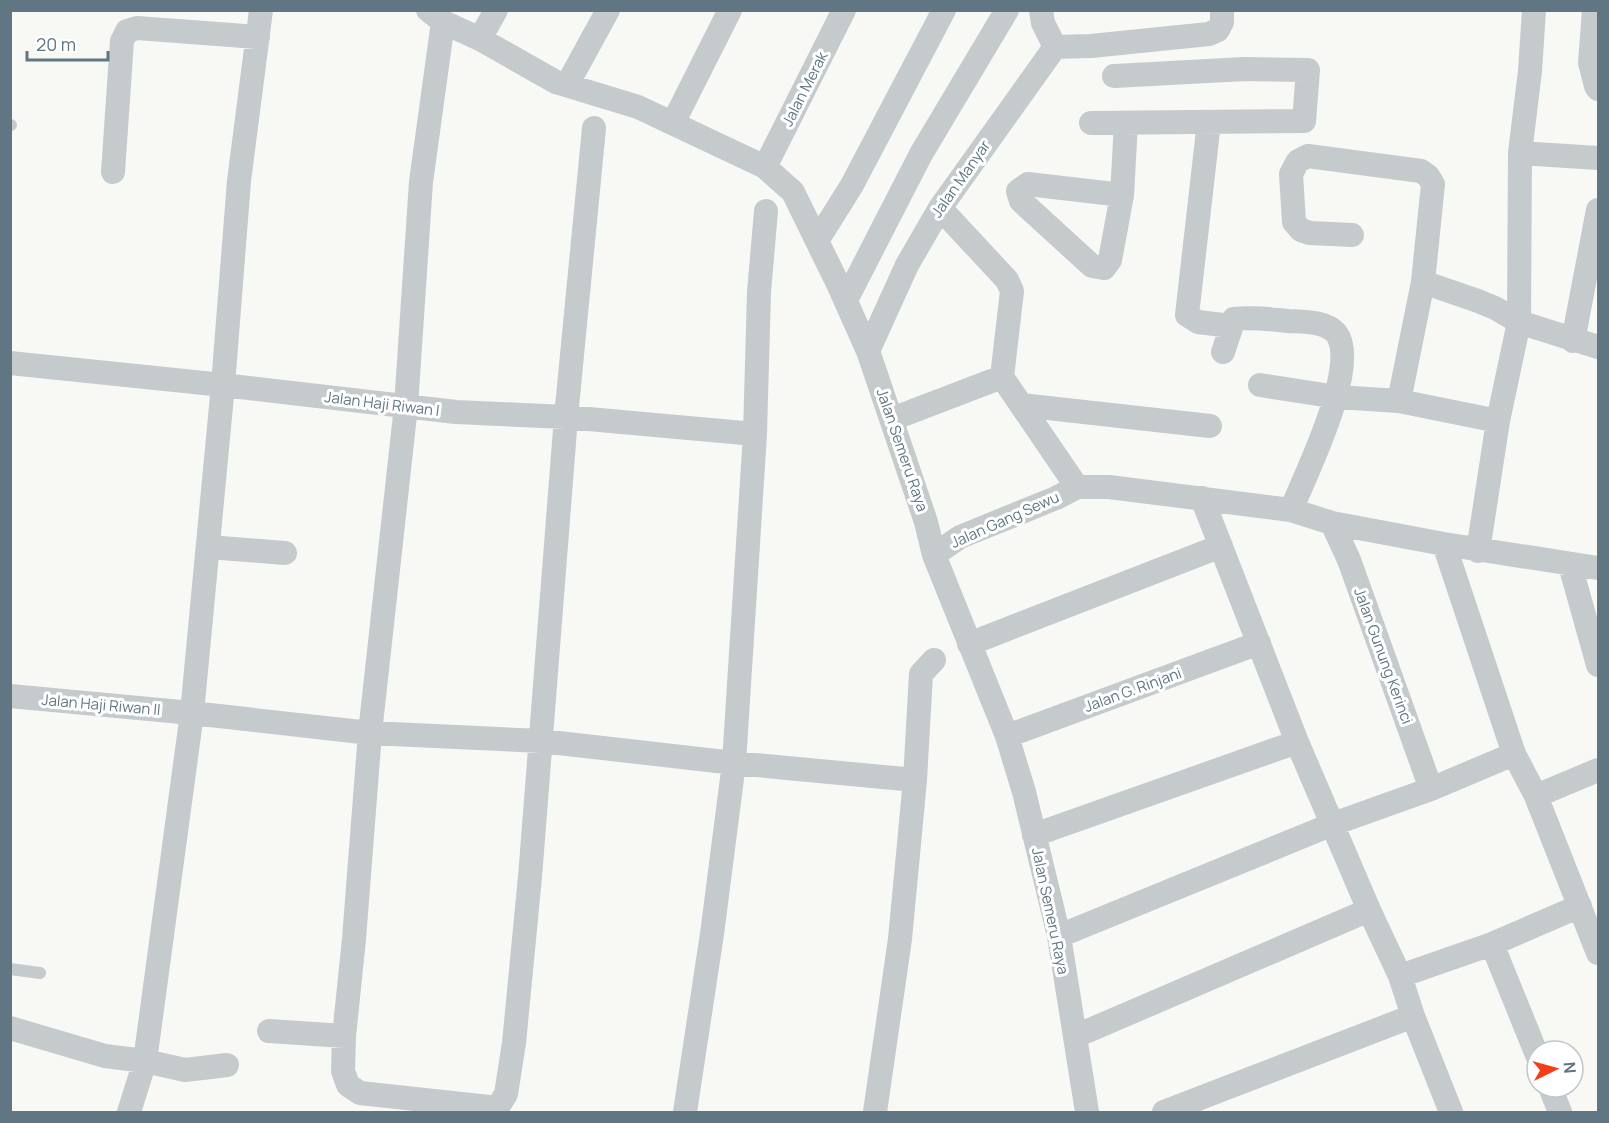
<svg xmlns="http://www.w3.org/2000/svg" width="1609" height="1123" font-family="Manrope,sans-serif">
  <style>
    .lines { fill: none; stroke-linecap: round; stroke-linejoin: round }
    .service { stroke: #c5cacd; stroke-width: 12 }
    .minor { stroke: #c5cacd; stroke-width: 24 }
    .labels { text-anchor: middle; stroke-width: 6; stroke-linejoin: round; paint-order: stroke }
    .street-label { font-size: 15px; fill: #607683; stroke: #fff }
  </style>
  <rect width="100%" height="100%" fill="#f8f8f5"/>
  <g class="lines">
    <path class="service" d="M10,125H11
      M10,969L40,973"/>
    <path class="minor" d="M428,10L443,22L480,39L556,82L638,107L765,167L793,192L839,286L868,351L926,522L934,555L1007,736L1024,792L1059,936L1087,1112
      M1594,10L1590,63L1596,86L1598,89
      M443,22L421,182L406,406L370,733L354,939L344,1036L343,1071L348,1085L360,1093L489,1107L499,1105L506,1094L514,1043L530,877L566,417L594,128
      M480,39L496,10
      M1055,47L1091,46L1209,34L1218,30L1222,22V10
      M567,85L608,10
      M1209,122L1187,315L1198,322L1231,326
      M673,123L730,10
      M1091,123L1304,121L1308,70L1245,69L1114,76
      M1520,153L1530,71L1534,10
      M765,167L844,10
      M113,172L122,41L127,31L137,28L258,37
      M1122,195L1028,184L1018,191L1021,201L1092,266L1104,268L1110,260L1122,195L1126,123
      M940,208L1007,280L1012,291L1002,377
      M1352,235L1310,233L1301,230L1294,222L1291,174L1298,161L1308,156L1421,171L1428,176L1433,184L1423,282L1399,401
      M817,241L852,185L944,10
      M1423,282L1478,301L1495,308L1519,322L1598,347
      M846,300L921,154L1007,10
      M1573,341L1598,210
      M868,351L907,265L940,208L1055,47L1043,23L1041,10
      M1223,352L1234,319C1252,317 1270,319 1288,321C1303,322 1325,321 1336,333C1361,364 1305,476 1291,510
      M10,363L223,385L456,412L566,417L755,434
      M1260,385L1337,397L1399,401L1498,421
      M1021,405L1210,426
      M892,419L1002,377L1077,487
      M1202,498L1297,742L1369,910L1400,976L1413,1016L1451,1112
      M1332,523L1349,560L1431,789
      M1444,544L1514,754L1536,796L1598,953
      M208,547L285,553
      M1478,551L1498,421L1519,322L1520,153L1598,158
      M934,555L960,537L1056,498L1077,487H1109L1291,510L1332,523L1444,544L1598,568
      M1570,565L1598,665
      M969,644L1221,546
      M10,696L192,713L370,733L541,741L734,763L915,780
      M1007,736L1259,643
      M1536,796L1598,770
      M1034,835L1297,742
      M1059,936L1333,824L1431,789L1514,754
      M1492,944L1580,906
      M1400,976L1492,944L1537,1055
      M10,1028L105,1056L145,1061L185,1070L227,1065
      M269,1031L344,1036
      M1076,1036L1369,910
      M1550,1087L1560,1112
      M129,1112L145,1061L192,713L223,385L239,181L261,10
      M685,1112L712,934L734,763L755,434L759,292L766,211
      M875,1112L900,939L915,780L921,674L934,660
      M1164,1112L1413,1016"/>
  </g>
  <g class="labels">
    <g class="street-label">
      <text transform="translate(805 89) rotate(-63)" y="5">Jalan Merak</text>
      <text transform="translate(961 179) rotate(-55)" y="5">Jalan Manyar</text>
      <text transform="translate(382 404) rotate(7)" y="5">Jalan Haji Riwan I</text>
      <text transform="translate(902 450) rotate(71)" y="5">Jalan Semeru Raya</text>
      <text transform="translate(1005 520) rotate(-24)" y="5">Jalan Gang Sewu</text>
      <text transform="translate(1383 656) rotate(70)" y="5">Jalan Gunung Kerinci</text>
      <text transform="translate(1133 690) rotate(-20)" y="5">Jalan G. Rinjani</text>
      <text transform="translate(101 705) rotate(5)" y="5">Jalan Haji Riwan II</text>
      <text transform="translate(1050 911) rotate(78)" y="5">Jalan Semeru Raya</text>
    </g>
  </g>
  <rect width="1609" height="1123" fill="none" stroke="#607683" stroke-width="24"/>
  <g transform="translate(1555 1069) rotate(85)"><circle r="28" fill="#ffffff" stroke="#bfc8cd" stroke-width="1.5"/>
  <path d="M0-4.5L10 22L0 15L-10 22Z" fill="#f53d18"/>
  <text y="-9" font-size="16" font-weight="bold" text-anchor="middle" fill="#607683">N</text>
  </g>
  <path d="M27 51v9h81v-9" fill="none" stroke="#607683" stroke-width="3"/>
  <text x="36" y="51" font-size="18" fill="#607683" stroke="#ffffff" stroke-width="4.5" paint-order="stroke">20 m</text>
</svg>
